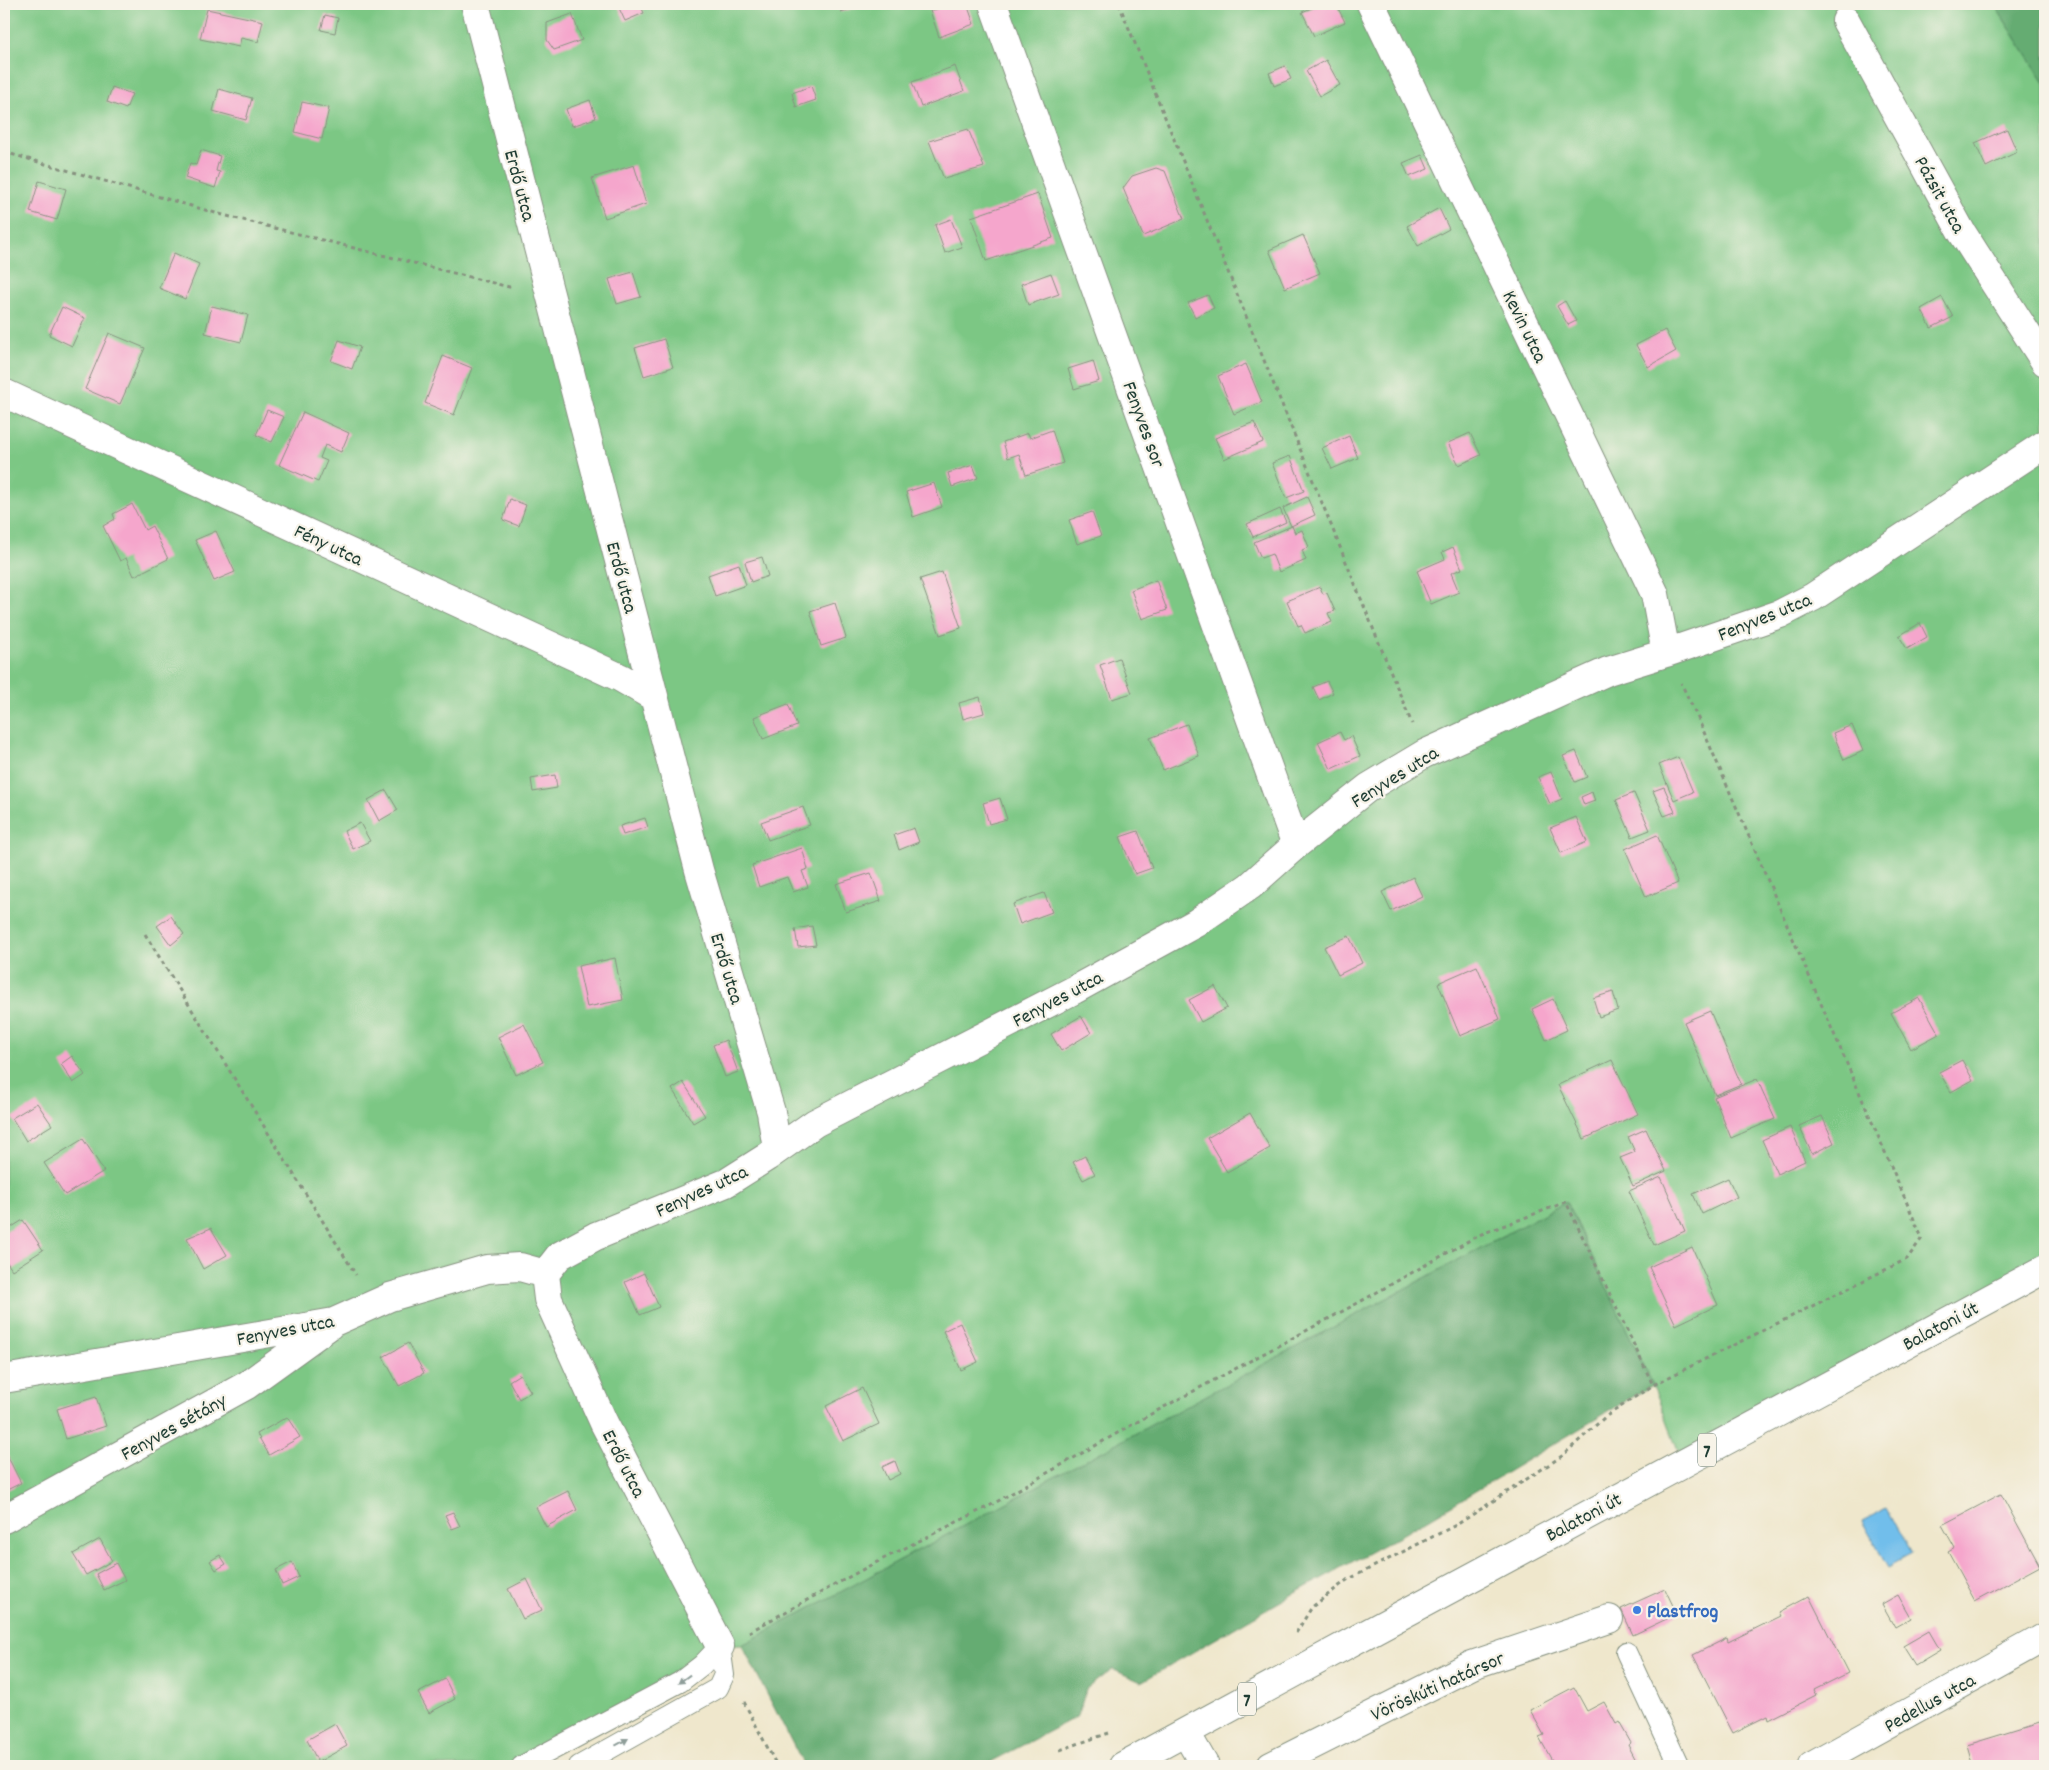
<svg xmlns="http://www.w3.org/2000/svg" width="2049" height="1770" font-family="Dekko,sans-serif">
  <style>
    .green { fill: #7cc784; stroke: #4e825c }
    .forest { fill: #65ac72; stroke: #427453 }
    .water { fill: #71beeb; stroke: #487e90 }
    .building { fill: #f5a6cc }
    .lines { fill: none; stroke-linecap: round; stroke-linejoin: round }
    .lane-casing { stroke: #879280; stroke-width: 22 }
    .street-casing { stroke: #879280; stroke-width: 30 }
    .primary-casing { stroke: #879280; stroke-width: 30 }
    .path { stroke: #879280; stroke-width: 3; stroke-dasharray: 4 4; stroke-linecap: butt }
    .lane { stroke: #fff; stroke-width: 20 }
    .street { stroke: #fff; stroke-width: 28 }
    .primary { stroke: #fff; stroke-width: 28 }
    .oneway { fill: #8f9e9a }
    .shop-dot { fill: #3f7fe0; stroke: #f7f3e8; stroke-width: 2 }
    .labels { text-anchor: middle; stroke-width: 4.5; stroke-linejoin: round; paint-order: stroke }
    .shield { fill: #f7f3e8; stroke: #60746a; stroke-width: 1 }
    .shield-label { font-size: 19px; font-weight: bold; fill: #1f3d34 }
    .street-label { font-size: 20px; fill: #1f3d34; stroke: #f7f3e8 }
    .shop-label { font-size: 20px; font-weight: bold; fill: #366cbe; stroke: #f7f3e8; text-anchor: start }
  </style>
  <rect width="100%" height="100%" fill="#f7f3e8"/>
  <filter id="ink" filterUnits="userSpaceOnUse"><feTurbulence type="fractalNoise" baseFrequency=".02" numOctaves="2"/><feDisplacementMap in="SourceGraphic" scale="10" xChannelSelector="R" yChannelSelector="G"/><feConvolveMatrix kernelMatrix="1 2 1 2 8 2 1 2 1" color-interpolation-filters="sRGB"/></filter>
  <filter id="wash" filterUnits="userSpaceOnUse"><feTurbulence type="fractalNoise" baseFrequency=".0096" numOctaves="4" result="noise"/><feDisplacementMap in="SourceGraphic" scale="20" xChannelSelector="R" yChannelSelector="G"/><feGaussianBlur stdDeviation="1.12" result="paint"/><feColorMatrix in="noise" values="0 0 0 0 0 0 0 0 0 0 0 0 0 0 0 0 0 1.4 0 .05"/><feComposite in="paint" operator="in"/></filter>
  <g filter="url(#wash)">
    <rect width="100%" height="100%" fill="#efe7cc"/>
    <path class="green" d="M4,4H1994L2045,83V1269L1683,1463L1653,1385L1566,1202L742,1645L720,1646L702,1665L522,1766H4Z"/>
    <path class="forest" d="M1994,4H2045V83Z
      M1566,1202L1653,1385L1405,1533L1288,1597L1141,1682L1112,1669L1086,1689L1078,1716L983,1766H804L742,1645Z"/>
    <path class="water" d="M1887,1508L1912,1554L1888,1567L1862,1521Z"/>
    <g id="blocks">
      <path class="building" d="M631,4H640L644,13L625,21L619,8Z
        M838,4H856L857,7L841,12Z
        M951,4H967L974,24L939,37L930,11Z
        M1321,4H1336L1345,22L1314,36L1302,12Z
        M207,9L263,21L258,42L241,38L239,47L200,39Z
        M572,14L582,40L554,50L547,40V23Z
        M325,15L338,18L335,33L321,30Z
        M1326,60L1340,85L1320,96L1306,71Z
        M955,66L964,91L921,107L912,82Z
        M1285,66L1291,79L1274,86L1269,73Z
        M811,86L816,100L796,107L792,93Z
        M112,87L132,94L126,109L107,102Z
        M219,89L252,98L246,120L213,111Z
        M590,100L596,118L572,126L566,109Z
        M302,102L329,108L322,139L295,132Z
        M968,129L984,167L944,179L929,141Z
        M2007,129L2017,152L1986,167L1975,143Z
        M201,150L220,156L216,171L220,172L215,188L185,178L190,163L196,165Z
        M1422,155L1428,169L1409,177L1403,163Z
        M634,165L646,204L605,218L592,178Z
        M1156,168L1165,171L1184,219L1143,236L1123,188L1132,176Z
        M39,181L66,189L57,220L30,212Z
        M1038,194L1053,238L986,261L971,217Z
        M1439,208L1449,229L1418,246L1407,226Z
        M951,219L962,247L945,253L935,225Z
        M1303,235L1320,273L1285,288L1269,250Z
        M174,253L199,264L185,299L159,288Z
        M633,272L641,297L617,304L609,279Z
        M1051,273L1059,294L1028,305L1021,284Z
        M1208,295L1214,308L1195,317L1188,303Z
        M1942,297L1953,317L1931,328L1921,309Z
        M1565,301L1576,321L1568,325L1557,306Z
        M212,306L248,315L241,342L205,333Z
        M62,307L85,318L72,346L49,335Z
        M1665,330L1676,351L1648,367L1636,345Z
        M109,333L145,348L120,404L85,389Z
        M664,339L673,367L644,376L635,348Z
        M339,340L360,347L352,369L331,361Z
        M443,356L472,368L454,415L425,403Z
        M1093,361L1099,381L1074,389L1068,369Z
        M1246,364L1262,402L1234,414L1218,376Z
        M267,410L284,417L272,442L256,435Z
        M303,412L349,433L341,452L325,445L320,458L327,461L318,482L279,465Z
        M1254,422L1263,442L1224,459L1215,438Z
        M1052,430L1063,463L1026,475L1019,454L1008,458L1003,442L1028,433L1030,438Z
        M1470,433L1481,455L1459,465L1448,443Z
        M1349,436L1358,458L1332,469L1322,448Z
        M1290,456L1304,491L1286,498L1272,463Z
        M973,465L978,478L952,487L948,473Z
        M934,483L942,507L913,517L906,492Z
        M1307,497L1315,515L1291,526L1283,508Z
        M510,499L526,505L519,526L503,520Z
        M132,504L145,530L152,526L168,559L134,576L126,558L120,561L103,526L115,519L113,514Z
        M1280,509L1286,522L1253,537L1247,524Z
        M1092,512L1101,536L1077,544L1069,520Z
        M1292,526L1295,533L1302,530L1309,547L1302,550L1306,560L1279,572L1272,554L1261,558L1254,542Z
        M216,531L235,572L214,581L195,540Z
        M1453,547L1462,569L1451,573L1459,592L1431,604L1417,571L1445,559L1442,552Z
        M762,557L768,576L751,582L745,562Z
        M739,564L746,585L715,596L708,575Z
        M942,572L961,628L940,635L920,579Z
        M1156,580L1167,610L1142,619L1131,590Z
        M1320,587L1323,594L1327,593L1335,611L1328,613L1332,622L1305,633L1301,625L1298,626L1287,601Z
        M835,603L846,638L821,646L810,611Z
        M1920,623L1927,637L1907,649L1899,636Z
        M1119,658L1132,693L1112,699L1100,665Z
        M1327,681L1333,693L1319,700L1313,687Z
        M980,697L984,713L963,719L959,703Z
        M788,704L797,726L763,739L754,717Z
        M1187,724L1199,756L1163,770L1150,738Z
        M1852,725L1863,751L1844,760L1833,733Z
        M1340,732L1344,740L1351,736L1360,756L1331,769L1318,742Z
        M1576,751L1587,777L1575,782L1563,756Z
        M1678,757L1693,792L1674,800L1659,765Z
        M1551,772L1562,799L1550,804L1538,777Z
        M555,775L557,788L533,792L531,779Z
        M1664,787L1675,812L1664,816L1653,791Z
        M386,790L398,810L379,821L368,800Z
        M1592,792L1595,801L1584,805L1581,797Z
        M1634,793L1650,830L1632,837L1616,800Z
        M1000,798L1007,819L989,824L983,803Z
        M803,807L810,825L768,840L761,822Z
        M1576,817L1587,842L1561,853L1550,828Z
        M645,818L648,827L623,835L620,826Z
        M360,823L370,841L353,849L344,831Z
        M914,828L919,842L899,850L894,835Z
        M1138,831L1152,868L1135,874L1120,837Z
        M1657,835L1678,883L1646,897L1625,849Z
        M802,848L808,869L802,871L808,887L793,892L787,877L759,887L752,865Z
        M871,873L881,901L846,912L836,884Z
        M1413,877L1422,896L1391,911L1382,892Z
        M1044,893L1052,912L1020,924L1013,904Z
        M171,916L184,934L171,945L157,926Z
        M812,926L816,945L798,947L795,929Z
        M1349,936L1362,963L1338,975L1324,947Z
        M615,958L623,1000L587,1007L578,966Z
        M1477,966L1500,1019L1460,1036L1438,983Z
        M1215,986L1227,1008L1201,1022L1189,1000Z
        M1613,992L1618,1010L1599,1017L1593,998Z
        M1919,998L1939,1034L1911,1049L1891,1013Z
        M1553,999L1567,1030L1546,1040L1532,1009Z
        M1710,1011L1741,1084L1715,1095L1684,1022Z
        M1081,1016L1091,1033L1061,1051L1051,1034Z
        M524,1024L543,1062L516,1075L498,1037Z
        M726,1040L738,1072L725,1077L713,1045Z
        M72,1056L85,1075L73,1083L61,1064Z
        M1612,1060L1638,1114L1584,1139L1558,1085Z
        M1962,1060L1973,1080L1951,1092L1939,1072Z
        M1757,1079L1775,1119L1731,1138L1714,1097Z
        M683,1082L705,1116L693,1123L672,1089Z
        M37,1103L52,1125L26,1141L12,1118Z
        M1250,1113L1270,1148L1227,1172L1207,1138Z
        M1822,1116L1834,1143L1812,1154L1799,1126Z
        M1790,1127L1805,1161L1777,1174L1762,1140Z
        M1646,1129L1666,1171L1633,1186L1620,1158L1635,1152L1628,1137Z
        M83,1139L104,1171L65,1195L44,1163Z
        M1085,1156L1095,1174L1083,1180L1073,1162Z
        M1661,1177L1685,1231L1654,1245L1629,1191Z
        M1728,1178L1737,1197L1702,1214L1693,1194Z
        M23,1220L43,1250L12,1270L4,1258V1232Z
        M211,1228L227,1255L203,1269L187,1238Z
        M1692,1247L1718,1305L1676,1325L1649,1267Z
        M644,1273L659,1307L640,1315L625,1282Z
        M960,1323L978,1362L961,1370L943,1331Z
        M408,1343L424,1373L399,1386L383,1357Z
        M520,1374L531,1392L519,1399L509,1381Z
        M862,1388L879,1424L843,1441L826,1406Z
        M96,1397L106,1426L66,1439L57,1409Z
        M287,1417L300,1437L269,1455L257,1434Z
        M7,1455L21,1483L5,1491L4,1457Z
        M895,1461L900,1474L888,1480L882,1467Z
        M568,1491L577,1510L546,1527L536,1507Z
        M2001,1494L2040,1566L1975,1601L1948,1552L1955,1548L1942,1525Z
        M453,1512L460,1526L452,1529L445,1515Z
        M100,1539L112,1561L86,1575L73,1554Z
        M220,1555L226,1564L216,1570L210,1561Z
        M292,1562L299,1577L282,1585L276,1570Z
        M116,1563L125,1580L104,1590L96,1574Z
        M527,1579L542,1610L523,1619L508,1589Z
        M1665,1589L1677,1614L1633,1635L1621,1609Z
        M1898,1595L1911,1618L1895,1627L1882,1604Z
        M1809,1596L1848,1673L1814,1690L1817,1695L1768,1720L1767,1716L1733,1733L1693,1655L1727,1638L1728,1642L1781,1616L1779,1612Z
        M1929,1631L1940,1650L1915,1665L1903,1646Z
        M445,1679L455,1699L429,1713L418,1693Z
        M1574,1687L1587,1711L1604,1702L1616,1724L1619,1722L1631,1743L1628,1745L1639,1766H1555L1539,1737L1544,1735L1530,1710Z
        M2042,1722L2045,1733V1766H1973L1967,1745Z
        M335,1724L347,1746L318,1762L307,1740Z"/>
    </g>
  </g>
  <g filter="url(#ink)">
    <use href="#blocks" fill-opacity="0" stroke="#879280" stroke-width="1"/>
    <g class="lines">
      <g class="lane-casing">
        <path id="lane" d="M1626,1652L1679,1766
          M522,1766L680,1682L702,1665L720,1646
          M579,1766L718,1688L724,1675L720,1646"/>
      </g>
      <g class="street-casing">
        <path id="street" d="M475,4L699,870L771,1112L777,1149
          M993,4L1296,845
          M1371,4L1655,594L1666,653
          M1846,21L1961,231L2045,362
          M4,393L621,678L654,697
          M545,1274L559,1256L596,1236L726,1183L767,1157L815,1123L1074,990L1196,923L1250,886L1296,845L1369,787L1424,754L1608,671L1666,653L1780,614L1813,597L2045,444
          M545,1274L548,1299L604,1423L720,1646
          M4,1379L334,1322L390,1297L487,1269L520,1267L545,1274
          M4,1519L247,1385L329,1326
          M1186,1733L1205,1766
          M1271,1766L1472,1665L1609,1619
          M1812,1766L2045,1637"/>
      </g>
      <g class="primary-casing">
        <path id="primary" d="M1123,1766L1370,1632L2045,1269"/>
      </g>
      <path class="path" d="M1119,4L1412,724
        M4,152L219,214L513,288
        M145,934L356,1275
        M749,1632L869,1566L991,1505L1151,1414L1356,1304L1479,1235L1566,1202L1653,1385
        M1296,1633L1312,1607L1347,1580L1458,1524L1562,1456L1605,1417L1653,1385L1907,1259L1922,1238L1697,716L1681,683
        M744,1702L777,1766
        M1060,1750L1109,1733"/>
      <use href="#lane" class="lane"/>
      <use href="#street" class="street"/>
      <use href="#primary" class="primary"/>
    </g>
    <defs><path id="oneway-solid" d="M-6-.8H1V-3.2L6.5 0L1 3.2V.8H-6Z" transform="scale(1.25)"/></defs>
    <g class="oneway">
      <use href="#oneway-solid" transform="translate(684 1679) rotate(144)"/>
      <use href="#oneway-solid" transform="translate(622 1742) rotate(-29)"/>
    </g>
  </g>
  <circle class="shop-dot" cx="1637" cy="1610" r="5"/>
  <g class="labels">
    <g class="shield">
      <rect x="1698" y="1433.5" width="18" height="33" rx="4"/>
      <rect x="1238" y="1682.5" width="18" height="33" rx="4"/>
    </g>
    <g class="shield-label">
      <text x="1707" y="1457">7</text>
      <text x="1247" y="1706">7</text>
    </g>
    <g class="street-label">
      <text transform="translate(521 185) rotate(75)" y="7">Erdő utca</text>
      <text transform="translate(1941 194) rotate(61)" y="7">Pázsit utca</text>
      <text transform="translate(1526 326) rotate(64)" y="7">Kevin utca</text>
      <text transform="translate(1145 424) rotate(70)" y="7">Fenyves sor</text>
      <text transform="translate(329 544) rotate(25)" y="7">Fény utca</text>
      <text transform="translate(623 577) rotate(75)" y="7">Erdő utca</text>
      <text transform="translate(1764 616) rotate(-22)" y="7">Fenyves utca</text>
      <text transform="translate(1394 776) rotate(-32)" y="7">Fenyves utca</text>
      <text transform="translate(728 968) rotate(73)" y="7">Erdő utca</text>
      <text transform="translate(1057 998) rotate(-28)" y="7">Fenyves utca</text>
      <text transform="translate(701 1190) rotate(-25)" y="7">Fenyves utca</text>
      <text transform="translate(1940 1325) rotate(-28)" y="7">Balatoni út</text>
      <text transform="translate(285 1329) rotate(-11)" y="7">Fenyves utca</text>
      <text transform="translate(173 1426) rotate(-29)" y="7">Fenyves sétány</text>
      <text transform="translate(625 1463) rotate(63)" y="7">Erdő utca</text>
      <text transform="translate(1583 1516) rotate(-28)" y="7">Balatoni út</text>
      <text transform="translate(1437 1685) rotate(-24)" y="7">Vöröskúti határsor</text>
      <text transform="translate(1929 1702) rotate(-29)" y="7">Pedellus utca</text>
    </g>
    <g class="shop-label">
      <text x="1647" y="1617">Plastfrog</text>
    </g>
  </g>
  <rect width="2049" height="1770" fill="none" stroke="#f7f3e8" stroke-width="20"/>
</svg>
